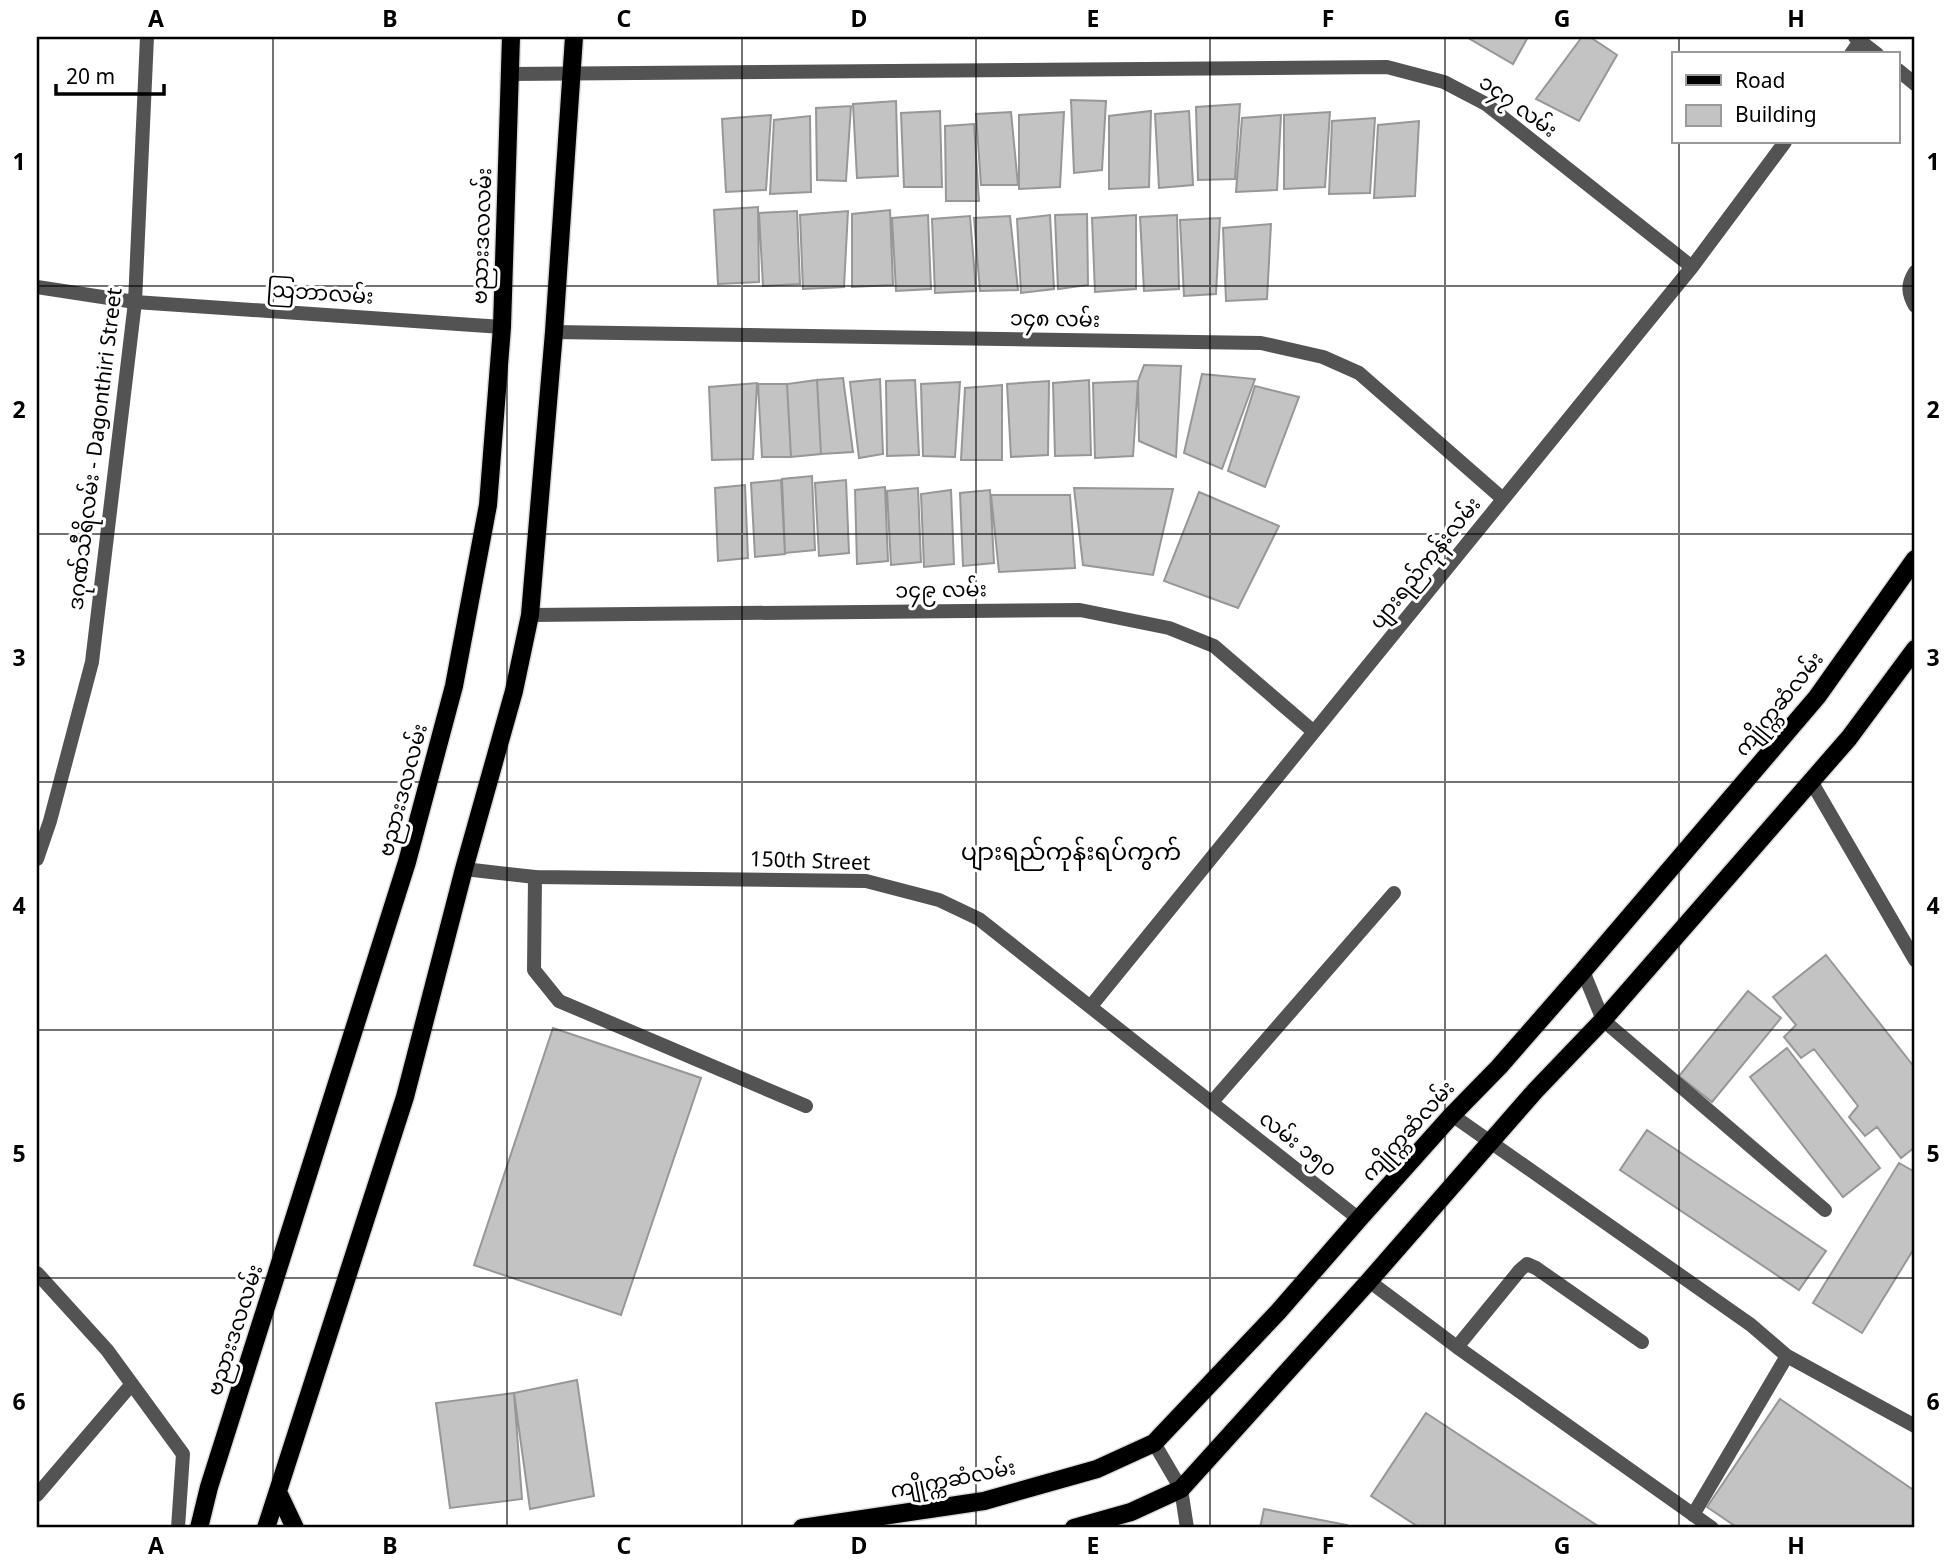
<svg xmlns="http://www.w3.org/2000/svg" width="1952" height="1565" font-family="'Noto Sans','Noto Sans Myanmar',sans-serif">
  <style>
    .building { fill: #c3c3c3; stroke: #979797; stroke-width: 2 }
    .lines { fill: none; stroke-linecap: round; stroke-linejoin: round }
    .primary-casing { stroke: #dbdbdb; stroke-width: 21 }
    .lane { stroke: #535353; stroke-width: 14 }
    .street { stroke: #535353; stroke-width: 14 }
    .primary { stroke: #000; stroke-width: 18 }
    .grid { fill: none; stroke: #000; stroke-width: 2; stroke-opacity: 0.55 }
    .labels { text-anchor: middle; stroke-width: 6; stroke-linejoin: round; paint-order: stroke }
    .street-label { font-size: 21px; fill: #000; stroke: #fff }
    .quarter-label { font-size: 24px; fill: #000; stroke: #fff }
    .neatline { fill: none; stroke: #000; stroke-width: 2.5 }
    .grid-label { font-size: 23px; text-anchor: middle; font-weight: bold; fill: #000 }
  </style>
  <rect width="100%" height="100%" fill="#fff"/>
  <path class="building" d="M1472,37H1528L1513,64L1470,39Z
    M1582,37H1590L1617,55L1579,121L1536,99Z
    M1071,100L1106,101L1102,170L1074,173Z
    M896,101L898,176L857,178L853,104Z
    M1240,104L1235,179L1198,180L1196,107Z
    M851,106L846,181L817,180L816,108Z
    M940,111L942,187H904L901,113Z
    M1151,111L1149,187L1109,189V116Z
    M1189,111L1193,185L1159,188L1155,114Z
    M1011,112L1018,185H981L976,114Z
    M1064,112L1060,187L1019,189V115Z
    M1330,112L1325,187L1284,189V115Z
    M771,115L766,190L726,192L722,119Z
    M1281,115L1277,190L1236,192L1242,118Z
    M810,116L811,192L770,194L774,120Z
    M1375,118L1370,193L1329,194L1332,121Z
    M1419,121L1415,196L1374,198L1378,125Z
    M974,124L979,201H946L945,126Z
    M758,207L759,282L718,284L714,210Z
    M890,210L893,285L852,287V214Z
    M797,211L800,284L763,286L759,213Z
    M848,211L844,287L803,289L800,215Z
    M1087,214L1088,285L1058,289L1055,215Z
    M928,215L931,289L896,291L892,218Z
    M1050,215L1054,289L1021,293L1017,219Z
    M1136,215V289L1095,292L1092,218Z
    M1177,215L1179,289L1144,291L1140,217Z
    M970,216L976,291L935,293L932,219Z
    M1010,216L1018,290L980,291L974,218Z
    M1220,218L1216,294L1184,296L1180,220Z
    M1271,224L1267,299L1226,301L1223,228Z
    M1144,365L1181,366L1176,457L1139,441L1138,381Z
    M1202,374L1255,379L1222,469L1184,453Z
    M843,378L853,452L821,454L817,380Z
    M880,379L883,454L859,458L850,382Z
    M817,380L821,454L791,457L787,384Z
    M915,380L919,455L887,456L886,381Z
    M1089,380L1091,455L1055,456L1053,383Z
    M1049,381L1048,455L1011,457L1007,384Z
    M1138,381L1133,456L1095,458L1093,383Z
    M960,382L955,457L923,456L921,384Z
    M757,383L753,459L712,460L709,387Z
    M758,384H787L791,457H762Z
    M1002,385V460H961L965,388Z
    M1255,386L1299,397L1265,487L1228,471Z
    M812,476L815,550L785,553L782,479Z
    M781,480L785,554L755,557L751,483Z
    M846,480L849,553L819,556L815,483Z
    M745,485L748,558L718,561L715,488Z
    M885,487L888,561L857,564L855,490Z
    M918,488L921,562L891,565L887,491Z
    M1074,488L1173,489L1153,575L1083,565Z
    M951,490L954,564L924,567L921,494Z
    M990,490L994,563L963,566L960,493Z
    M1199,492L1279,526L1238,608L1164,581Z
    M991,495H1070L1075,568L999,572Z
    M1826,955L1915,1068V1147L1901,1158L1877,1127L1865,1136L1849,1117L1858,1106L1814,1049L1801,1058L1784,1037L1796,1025L1773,997Z
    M1748,991L1781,1018L1712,1102L1679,1076Z
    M553,1028L701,1078L621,1315L474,1265Z
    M1787,1048L1880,1168L1843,1197L1750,1077Z
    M1647,1130L1826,1251L1799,1290L1620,1170Z
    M1899,1163L1915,1172V1247L1862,1333L1813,1303Z
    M577,1380L594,1496L530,1509L514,1393Z
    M514,1393L522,1499L450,1508L436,1403Z
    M1780,1399L1915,1491V1528H1738L1707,1507Z
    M1426,1413L1601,1528H1420L1371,1496Z
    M1264,1509L1347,1525L1346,1528H1260Z"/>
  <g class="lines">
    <g class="primary-casing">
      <path id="primary" d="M278,1492L295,1528
        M199,1528L209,1487L407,862L454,686L488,505L502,327L511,37
        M266,1528L405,1097L464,869L514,691L530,615L554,332L574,37
        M802,1528L984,1501L1097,1469L1154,1443L1278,1312L1359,1219L1452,1115L1499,1067L1583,971L1817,697L1915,559
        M1074,1528L1131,1512L1181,1489L1369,1281L1535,1091L1603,1020L1849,738L1915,649"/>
    </g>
    <path class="lane" d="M1915,272C1907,285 1908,293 1915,306
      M1811,781L1915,960
      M535,877L534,970L559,1001L806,1106
      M1583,971L1603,1020L1825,1210
      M1452,1115L1751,1325L1787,1356L1693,1515
      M1369,1281L1457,1347L1712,1528
      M1457,1347L1520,1270L1527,1264L1536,1268L1642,1342
      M1787,1356L1915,1426"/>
    <path class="street" d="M1855,37L1877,54
      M1851,54L1860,41
      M1898,70L1915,84
      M509,74L1387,67L1444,82L1486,104L1692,267
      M37,287L135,302L502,327
      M554,332L1261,343L1323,357L1359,373L1503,499
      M530,615L1080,610L1169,628L1214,646L1314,732
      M37,859L50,821L92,662L135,302L147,37
      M464,869L535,877L866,881L939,900L979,919L1359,1219
      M1091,1006L1692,267L1785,142
      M1212,1102L1394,893
      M37,1273L107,1350L183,1454L178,1528
      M1154,1443L1181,1489L1187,1528
      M37,1495L131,1385"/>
    <use href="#primary" class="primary"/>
  </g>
  <path class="grid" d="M273,37V1528M507,37V1528M742,37V1528M976,37V1528M1210,37V1528M1445,37V1528M1679,37V54M1679,142V1528M37,286H1915M37,534H1915M37,782H1915M37,1030H1915M37,1278H1915"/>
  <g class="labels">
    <g class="street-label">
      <text transform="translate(1518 106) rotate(36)" y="7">၁၄၇ လမ်း</text>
      <text transform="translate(482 236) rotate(-88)" y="7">ဗညားဒလလမ်း</text>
      <text transform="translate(320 293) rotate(4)" y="7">ဩဘာလမ်း</text>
      <text transform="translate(1055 319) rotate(1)" y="7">၁၄၈ လမ်း</text>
      <text transform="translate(95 449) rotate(-83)" y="7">ဒဂုဏ်သီရိလမ်း - Dagonthiri Street</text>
      <text transform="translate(1425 563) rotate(-51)" y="7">ပျားရည်ကုန်းလမ်း</text>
      <text transform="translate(941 590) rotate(-1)" y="7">၁၄၉ လမ်း</text>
      <text transform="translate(1779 704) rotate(-51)" y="7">ကျိုက္ကဆံလမ်း</text>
      <text transform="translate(403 790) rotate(-75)" y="7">ဗညားဒလလမ်း</text>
      <text transform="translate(810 861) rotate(2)" y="7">150th Street</text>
      <text transform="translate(1408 1131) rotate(-48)" y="7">ကျိုက္ကဆံလမ်း</text>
      <text transform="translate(1298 1144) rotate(38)" y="7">လမ်း ၁၅၀</text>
      <text transform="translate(235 1330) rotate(-72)" y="7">ဗညားဒလလမ်း</text>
      <text transform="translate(953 1479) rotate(-11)" y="7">ကျိုက္ကဆံလမ်း</text>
    </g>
    <g class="quarter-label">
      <text x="1071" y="860">ပျားရည်ကုန်းရပ်ကွက်</text>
    </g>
  </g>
  <rect width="1952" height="1565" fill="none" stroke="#ffffff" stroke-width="77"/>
  <rect x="1672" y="52" width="228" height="91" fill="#ffffff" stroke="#999999" stroke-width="2"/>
  <rect x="1686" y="75" width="35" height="10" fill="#000000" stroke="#999999" stroke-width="2"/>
  <text x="1735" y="88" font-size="21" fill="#000000">Road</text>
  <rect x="1686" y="105" width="35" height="21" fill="#c3c3c3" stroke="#999999" stroke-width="2"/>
  <text x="1735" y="122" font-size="21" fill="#000000">Building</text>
  <path d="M56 84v10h108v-10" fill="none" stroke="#000000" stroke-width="3.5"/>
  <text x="66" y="84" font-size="21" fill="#000000" stroke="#ffffff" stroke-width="5" paint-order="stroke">20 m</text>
  <rect x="38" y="38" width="1875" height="1488" class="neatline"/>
  <g class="grid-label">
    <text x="156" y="27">A</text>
    <text x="390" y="27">B</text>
    <text x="624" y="27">C</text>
    <text x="859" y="27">D</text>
    <text x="1093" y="27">E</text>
    <text x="1328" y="27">F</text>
    <text x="1562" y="27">G</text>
    <text x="1796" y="27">H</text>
    <text x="19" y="170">1</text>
    <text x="1933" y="170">1</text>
    <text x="19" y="418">2</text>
    <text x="1933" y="418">2</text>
    <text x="19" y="666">3</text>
    <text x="1933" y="666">3</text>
    <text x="19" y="914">4</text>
    <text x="1933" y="914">4</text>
    <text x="19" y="1162">5</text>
    <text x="1933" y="1162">5</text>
    <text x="19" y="1410">6</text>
    <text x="1933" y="1410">6</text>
    <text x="156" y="1554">A</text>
    <text x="390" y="1554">B</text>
    <text x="624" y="1554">C</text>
    <text x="859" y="1554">D</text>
    <text x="1093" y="1554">E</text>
    <text x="1328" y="1554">F</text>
    <text x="1562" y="1554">G</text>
    <text x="1796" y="1554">H</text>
  </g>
</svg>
